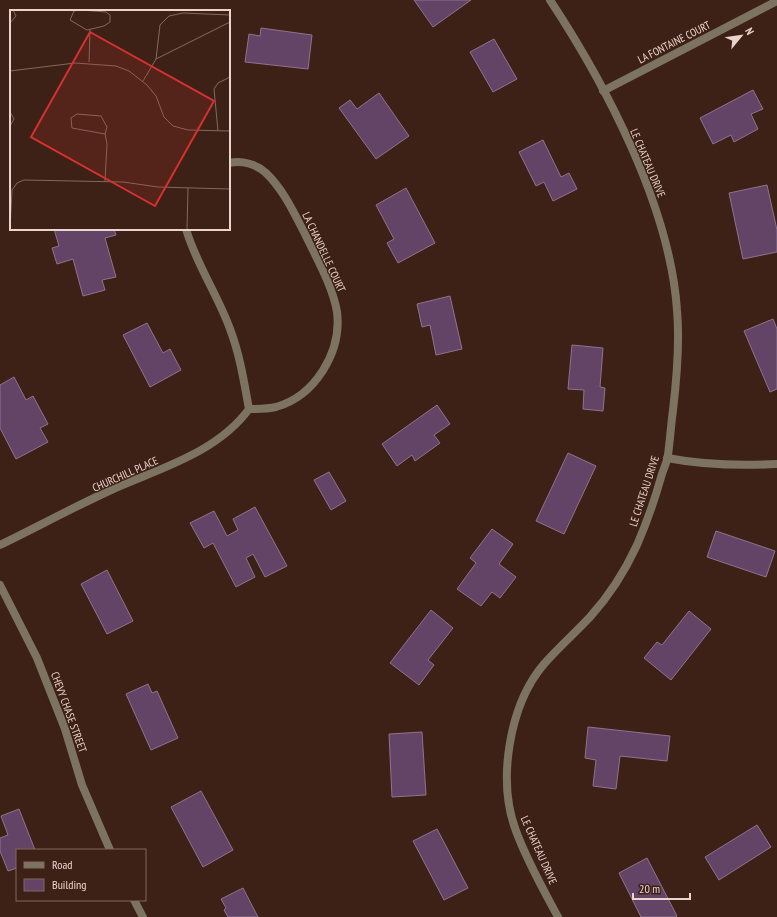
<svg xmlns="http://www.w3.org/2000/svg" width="777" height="917" font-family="'PT Sans Narrow',sans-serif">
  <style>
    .building { fill: #634366; stroke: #8d748e }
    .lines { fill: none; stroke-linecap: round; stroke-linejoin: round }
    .street { stroke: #7c7460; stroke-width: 8 }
    .labels { text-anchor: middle; stroke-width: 3; stroke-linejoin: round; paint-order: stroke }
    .street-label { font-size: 11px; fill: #e9d5ce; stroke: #3e2116 }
    .inset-road { fill: none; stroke: #826960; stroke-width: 1 }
    .view { fill: #d73130; fill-opacity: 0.15; stroke: #d73130; stroke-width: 2 }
    .inset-edge { fill: none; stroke: #e9d5ce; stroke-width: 2 }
  </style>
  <rect width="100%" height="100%" fill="#3e2116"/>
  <path class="building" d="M414,0H471L433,27Z
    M261,28L312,35L308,69L245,62L249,34L260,36Z
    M494,39L517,79L493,92L470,52Z
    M753,90L763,109L751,114L758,129L734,142L731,135L713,144L700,118Z
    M379,93L409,136L376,159L339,108L350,100L357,109Z
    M543,140L561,177L569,173L577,189L553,201L544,182L536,186L519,152Z
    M767,185L777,230V252L743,259L729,193Z
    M406,188L435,243L398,263L387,243L394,239L376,205Z
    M54,229H114L116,235L105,238L116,277L102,280L105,290L83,296L73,259L57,264L52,248L59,246Z
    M450,296L462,349L436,355L430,325L422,327L417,304Z
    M773,319L777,329V389L770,392L744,331Z
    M147,323L163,353L170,349L181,370L150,387L123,335Z
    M572,345L603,348L600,387L605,388L603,411L583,409L584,390L568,389Z
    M14,377L26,400L33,396L48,424L40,428L48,442L16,459L0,428V385Z
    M437,405L450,424L434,435L440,443L415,461L412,455L397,466L382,444Z
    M568,453L596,466L564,534L536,521Z
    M329,472L346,501L331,510L314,480Z
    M255,507L287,566L265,577L253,554L246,558L255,577L236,587L213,543L204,548L190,523L214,511L227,536L238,530L233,519Z
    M492,529L513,544L499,564L516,577L500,598L492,592L481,606L457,589L476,563L470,558Z
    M716,531L775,551L766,577L707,557Z
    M107,570L133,621L107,634L81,584Z
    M431,610L453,628L428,660L434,665L419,685L390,663Z
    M689,611L711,629L671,680L644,658L657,642L662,645Z
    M148,684L152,693L157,691L178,738L151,750L126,694Z
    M588,727L670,736L667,761L620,756L616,789L593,786L596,760L585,758Z
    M422,732L426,795L392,797L389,734Z
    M201,791L233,850L203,867L171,807Z
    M19,809L35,850H17V868L8,871L0,851V838L8,835L1,816Z
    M757,825L771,847L719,880L705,857Z
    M437,829L468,888L444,900L413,841Z
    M647,858L677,916L676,917H641L619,873Z
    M243,888L258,917H228L224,910L226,908L221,899Z"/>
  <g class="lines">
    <path class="street" d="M550,0C606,85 670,207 677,310C680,343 677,376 673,410C671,425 670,440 668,455C667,462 664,468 662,474C655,499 647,522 637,545C625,571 609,596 590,617C575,633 559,647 544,664C509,705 497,781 516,831C527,861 543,889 558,917
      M603,91L777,1
      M186,229C196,264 218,295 230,329C240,355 244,382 249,409C258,409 268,409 276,407C315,396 342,352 337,312C333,287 316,257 305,234C294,213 283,189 266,173C256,164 242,160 229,163
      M667,458C704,465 740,466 777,464
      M0,545C37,527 72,508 109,491C157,469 216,454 249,409
      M0,585L37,658L65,729L82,785L110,850
      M134,900L143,917"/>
  </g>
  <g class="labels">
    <g class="street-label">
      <text transform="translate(674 42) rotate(-27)" y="4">LA FONTAINE COURT</text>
      <text transform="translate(648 163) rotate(67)" y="4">LE CHATEAU DRIVE</text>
      <text transform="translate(324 252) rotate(65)" y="4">LA CHANDELLE COURT</text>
      <text transform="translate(125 474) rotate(-24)" y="4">CHURCHILL PLACE</text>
      <text transform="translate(644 491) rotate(-72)" y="4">LE CHATEAU DRIVE</text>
      <text transform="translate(69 712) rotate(70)" y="4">CHEVY CHASE STREET</text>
      <text transform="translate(539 850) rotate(66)" y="4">LE CHATEAU DRIVE</text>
    </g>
  </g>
  <g transform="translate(10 10)">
    <rect width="220" height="220" fill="#3e2116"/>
    <path class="inset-road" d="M68,0L64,1L60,10L77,20L94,16L100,12V5L96,2L72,0M0,13L6,6L3,0M146,49L220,12M79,52L80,20M0,61L65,53L106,56L119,61L137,75L146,86L154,107L163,116L178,120L220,121M133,71L146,49L150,15L159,6L173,3L220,5M0,102L4,109L0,116M67,104L91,106L97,117L95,124L62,118L61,108ZM208,121L204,79L208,73L220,67M95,171L97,134L95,124M0,220L2,180L7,173L14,170L113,172L148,177L220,179M177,220L178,178"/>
    <path class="view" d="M80,22L204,91L145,196L21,127Z"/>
    <rect width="220" height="220" class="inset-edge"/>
  </g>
  <rect x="16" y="849" width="130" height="52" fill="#3e2116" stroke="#826960"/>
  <rect x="24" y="862" width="20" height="6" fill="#7c7460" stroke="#826960"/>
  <text x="52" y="869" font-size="12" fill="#e9d5ce">Road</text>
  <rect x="24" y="879" width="20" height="12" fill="#634366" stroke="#826960"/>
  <text x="52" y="889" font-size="12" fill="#e9d5ce">Building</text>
  <g transform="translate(741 36) rotate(61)" stroke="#3e2116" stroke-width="3" paint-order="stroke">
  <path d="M0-3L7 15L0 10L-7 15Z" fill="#e9d5ce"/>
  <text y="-6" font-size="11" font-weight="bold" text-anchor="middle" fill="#e9d5ce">N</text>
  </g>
  <path d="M633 893v6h57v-6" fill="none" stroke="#e9d5ce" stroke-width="2"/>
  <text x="639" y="893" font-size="12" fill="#e9d5ce" stroke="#3e2116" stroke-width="3" paint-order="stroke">20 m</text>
</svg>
